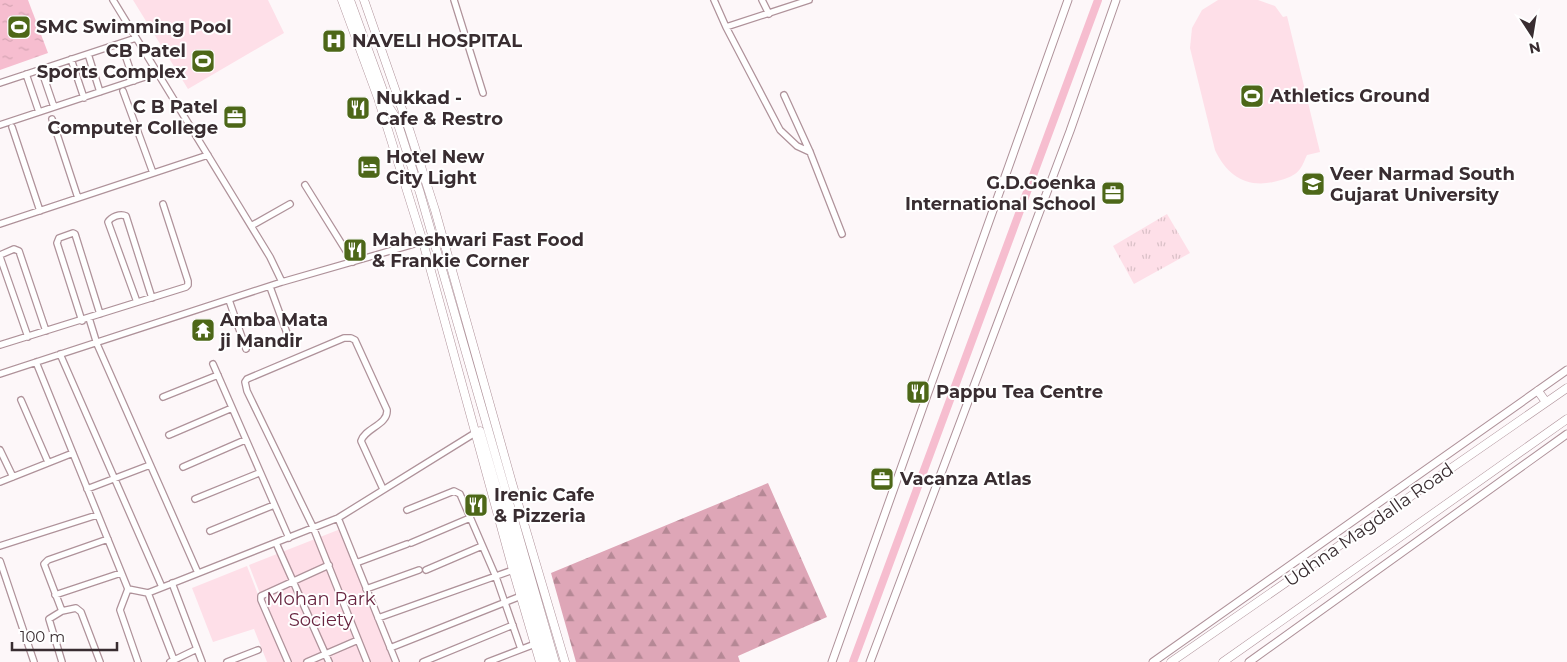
<svg xmlns="http://www.w3.org/2000/svg" width="1567" height="662" font-family="Montserrat,sans-serif">
  <style>
    .grass { fill: url(#grass-tufts) }
    .forest { fill: url(#forest-firs) }
    .park { fill: #fedfe8 }
    .water { fill: url(#water-ripples) }
    .lines { fill: none; stroke-linecap: round; stroke-linejoin: round }
    .canal { stroke: #f6bdcf; stroke-width: 8 }
    .minor-casing { stroke: #af929a; stroke-width: 8 }
    .tertiary-casing { stroke: #af929a; stroke-width: 9 }
    .secondary-casing { stroke: #af929a; stroke-width: 9 }
    .minor { stroke: #fff; stroke-width: 5.5 }
    .tertiary { stroke: #fff; stroke-width: 7 }
    .secondary { stroke: #fff; stroke-width: 8 }
    .labels { text-anchor: middle; stroke-width: 4; stroke-linejoin: round; paint-order: stroke }
    .poi-label { font-size: 18px; font-weight: bold; fill: #392d31; stroke: #fff; text-anchor: start }
    .street-label { font-size: 18px; fill: #392d31; stroke: #fff }
    .park-label { font-size: 18px; fill: #682540; stroke: #fff }
  </style>
  <defs>
    <pattern id="grass-tufts" width="24" height="20" patternUnits="userSpaceOnUse" patternTransform="scale(1.25)"><rect width="24" height="20" fill="#fedfe8"/><path d="M3 7l-1-3M5 7V3M7 7l1-3M15 17l-1-3M17 17v-4M19 17l1-3" fill="none" stroke="#dac0c7"/></pattern>
    <pattern id="forest-firs" width="22" height="20" patternUnits="userSpaceOnUse" patternTransform="scale(1.25)"><rect width="22" height="20" fill="#dea6b7"/><path d="M5 1l3.5 6h-7zM16 11l3.5 6h-7z" fill="#b58895"/></pattern>
    <pattern id="water-ripples" width="26" height="14" patternUnits="userSpaceOnUse" patternTransform="scale(1.25)"><rect width="26" height="14" fill="#f6bdcf"/><path d="M2 4q2-2 4 0t4 0M15 11q2-2 4 0t4 0" fill="none" stroke="#d4a3b2"/></pattern>
  </defs>
  <rect width="100%" height="100%" fill="#fdf7f9"/>
  <path class="grass" d="M1167,214L1190,253L1134,284L1113,246Z"/>
  <path class="forest" d="M768,483L827,617L738,656L740,662H576L551,573Z"/>
  <path class="park" d="M133,0H268L284,33L188,89Z
    M1218,0H1258L1275,6L1283,17L1287,16L1320,152L1307,155C1305,159 1303,165 1300,169C1296,175 1288,178 1281,180C1250,190 1228,178 1215,150L1190,48L1192,28L1202,10Z
    M343,528L396,662H267L254,629L257,628L213,642L192,588L247,566L269,623L271,622L249,565Z"/>
  <path class="water" d="M0,0H28L48,53L0,70Z"/>
  <g class="lines">
    <path class="canal" d="M853,662L1098,0"/>
    <g class="minor-casing">
      <path id="minor" d="M113,0L270,257L282,282
        M454,0L483,93
        M714,0L726,27L780,130L797,146L810,152
        M762,0L769,14
        M726,27L809,0
        M121,43L134,81
        M88,54L100,92
        M71,59L84,98
        M41,69L54,107
        M26,74L39,112
        M0,83L136,38
        M123,91L153,173
        M784,95L810,152L842,234
        M52,119L78,198
        M0,125L157,73
        M12,127L40,211
        M305,185L353,262
        M0,224L208,155
        M251,226L290,204
        M0,255L14,249L19,251L46,331
        M0,257L28,337
        M270,287L288,336
        M229,300L246,349
        M137,302L108,222C111,217 120,213 126,216L152,298
        M89,318L97,344L198,573
        M82,321L57,243L59,238L73,233L75,234L100,314
        M0,345L186,287L188,285V281L163,204
        M60,354L162,587
        M36,362L128,589L148,593L338,518L475,433
        M213,364L289,538
        M0,374L282,282L442,236
        M163,397L218,375
        M21,400L48,462
        M169,435L232,408
        M0,450L13,477
        M183,467L245,440
        M0,482L73,453
        M87,489L150,465
        M195,499L259,473
        M407,510L454,491L460,494L496,577L521,649
        M338,518L396,662
        M210,531L274,505
        M276,543L329,662
        M411,543L470,518
        M0,546L97,515
        M0,561L34,662
        M356,563L407,544
        M426,570L482,546
        M172,583L202,662
        M128,589L120,610L138,662
        M366,589L419,570
        M148,593L174,660
        M55,595L121,573
        M62,611L44,564L48,560L108,539
        M378,618L513,570
        M390,648L521,596
        M62,662L49,619L62,611L76,608L81,612L100,662
        M170,662L197,649
        M227,662L258,650
        M288,662L261,600V596L329,565
        M307,662L358,640
        M367,662L313,527L247,391L245,382L247,379L344,338H351L355,340L387,410C388,425 365,428 361,441L383,489
        M423,662L513,625
        M488,662L535,644"/>
    </g>
    <g class="tertiary-casing">
      <path id="tertiary" d="M832,662L1068,0
        M870,662L1070,131L1116,0
        M1153,662L1567,370
        M1249,662L1567,434"/>
    </g>
    <g class="secondary-casing">
      <path id="secondary" d="M342,0L378,98L423,242L513,570L540,662
        M350,0L389,107L396,118L420,193L555,662
        M364,0L410,132L435,210L512,483L565,662
        M1538,391L1546,402
        M480,431L547,662
        M1171,662L1567,388
        M1223,662L1567,419"/>
    </g>
    <use href="#minor" class="minor"/>
    <use href="#tertiary" class="tertiary"/>
    <use href="#secondary" class="secondary"/>
  </g>
  <defs>
    <g id="stadium-square" transform="scale(1.25)"><rect x="-9" y="-9" width="18" height="18" rx="4" fill="#4d6718" stroke="#fff"/><path d="M0-5a6.5 5 0 1 0 0 10a6.5 5 0 1 0 0-10ZM-3.5-1.8h7v3.6h-7Z" fill="#fff"/></g>
    <g id="hospital-square" transform="scale(1.25)"><rect x="-9" y="-9" width="18" height="18" rx="4" fill="#4d6718" stroke="#fff"/><path d="M-5-5h3v3.5h4V-5h3V5h-3V1.5h-4V5h-3Z" fill="#fff"/></g>
    <g id="restaurant-square" transform="scale(1.25)"><rect x="-9" y="-9" width="18" height="18" rx="4" fill="#4d6718" stroke="#fff"/><path d="M-5-6h1v4h1v-4h1v4h1v-4h1v5L-1.5 .5V6h-2V.5L-5-1ZM5-6V6H3V1.5H1.5Q1.5-4 5-6Z" fill="#fff"/></g>
    <g id="office-square" transform="scale(1.25)"><rect x="-9" y="-9" width="18" height="18" rx="4" fill="#4d6718" stroke="#fff"/><path d="M-6-3h4V-5.5h4V-3h4V5H-6ZM-1-4.5V-3h2v-1.5ZM-6 0V1H6V0Z" fill="#fff"/></g>
    <g id="hotel-square" transform="scale(1.25)"><rect x="-9" y="-9" width="18" height="18" rx="4" fill="#4d6718" stroke="#fff"/><path d="M-6-4.5h1.5V1H6V5H4.5V3h-9V5H-6ZM-4 0a1.8 1.8 0 1 1 3.6 0ZM.5 0V-2.5h3Q6-2.5 6 0Z" fill="#fff"/></g>
    <g id="university-square" transform="scale(1.25)"><rect x="-9" y="-9" width="18" height="18" rx="4" fill="#4d6718" stroke="#fff"/><path d="M0-5L7-2L0 1L-7-2ZM-4 1L0 2.5L4 1V4Q0 6-4 4Z" fill="#fff"/></g>
    <g id="temple-square" transform="scale(1.25)"><rect x="-9" y="-9" width="18" height="18" rx="4" fill="#4d6718" stroke="#fff"/><path d="M0-6L5-2H3V0L6.5 2.5H4V6H1.5V3h-3V6H-4V2.5H-6.5L-3 0V-2H-5Z" fill="#fff"/></g>
  </defs>
  <g fill-rule="evenodd">
    <use href="#stadium-square" x="19" y="27"/>
    <use href="#hospital-square" x="334" y="41"/>
    <use href="#stadium-square" x="203" y="61"/>
    <use href="#stadium-square" x="1252" y="96"/>
    <use href="#restaurant-square" x="358" y="108"/>
    <use href="#office-square" x="235" y="117"/>
    <use href="#hotel-square" x="369" y="167"/>
    <use href="#university-square" x="1313" y="184"/>
    <use href="#office-square" x="1113" y="193"/>
    <use href="#restaurant-square" x="355" y="250"/>
    <use href="#temple-square" x="203" y="330"/>
    <use href="#restaurant-square" x="918" y="392"/>
    <use href="#office-square" x="882" y="479"/>
    <use href="#restaurant-square" x="476" y="505"/>
  </g>
  <g class="labels">
    <g class="poi-label">
      <text x="36" y="33">SMC Swimming Pool</text>
      <text x="352" y="47">NAVELI HOSPITAL</text>
      <text x="186" y="57" text-anchor="end">CB Patel<tspan x="186" dy="21">Sports Complex</tspan></text>
      <text x="1270" y="102">Athletics Ground</text>
      <text x="376" y="104">Nukkad -<tspan x="376" dy="21">Cafe &amp; Restro</tspan></text>
      <text x="218" y="113" text-anchor="end">C B Patel<tspan x="218" dy="21">Computer College</tspan></text>
      <text x="386" y="163">Hotel New<tspan x="386" dy="21">City Light</tspan></text>
      <text x="1330" y="180">Veer Narmad South<tspan x="1330" dy="21">Gujarat University</tspan></text>
      <text x="1096" y="189" text-anchor="end">G.D.Goenka<tspan x="1096" dy="21">International School</tspan></text>
      <text x="372" y="246">Maheshwari Fast Food<tspan x="372" dy="21">&amp; Frankie Corner</tspan></text>
      <text x="220" y="326">Amba Mata<tspan x="220" dy="21">ji Mandir</tspan></text>
      <text x="936" y="398">Pappu Tea Centre</text>
      <text x="900" y="485">Vacanza Atlas</text>
      <text x="494" y="501">Irenic Cafe<tspan x="494" dy="21">&amp; Pizzeria</tspan></text>
    </g>
    <g class="street-label">
      <text transform="translate(1369 525) rotate(-35)" y="6">Udhna Magdalla Road</text>
    </g>
    <g class="park-label">
      <text x="321" y="605">Mohan Park<tspan x="321" dy="21">Society</tspan></text>
    </g>
  </g>
  <g transform="translate(1532 35) rotate(168)" stroke="#ffffff" stroke-width="4" paint-order="stroke">
  <path d="M0-4L9 19L0 12L-9 19Z" fill="#392d31"/>
  <text y="-8" font-size="14" font-weight="bold" text-anchor="middle" fill="#392d31">N</text>
  </g>
  <path d="M12 642v8h105v-8" fill="none" stroke="#392d31" stroke-width="2.5"/>
  <text x="20" y="642" font-size="15" fill="#392d31" stroke="#ffffff" stroke-width="4" paint-order="stroke">100 m</text>
</svg>
